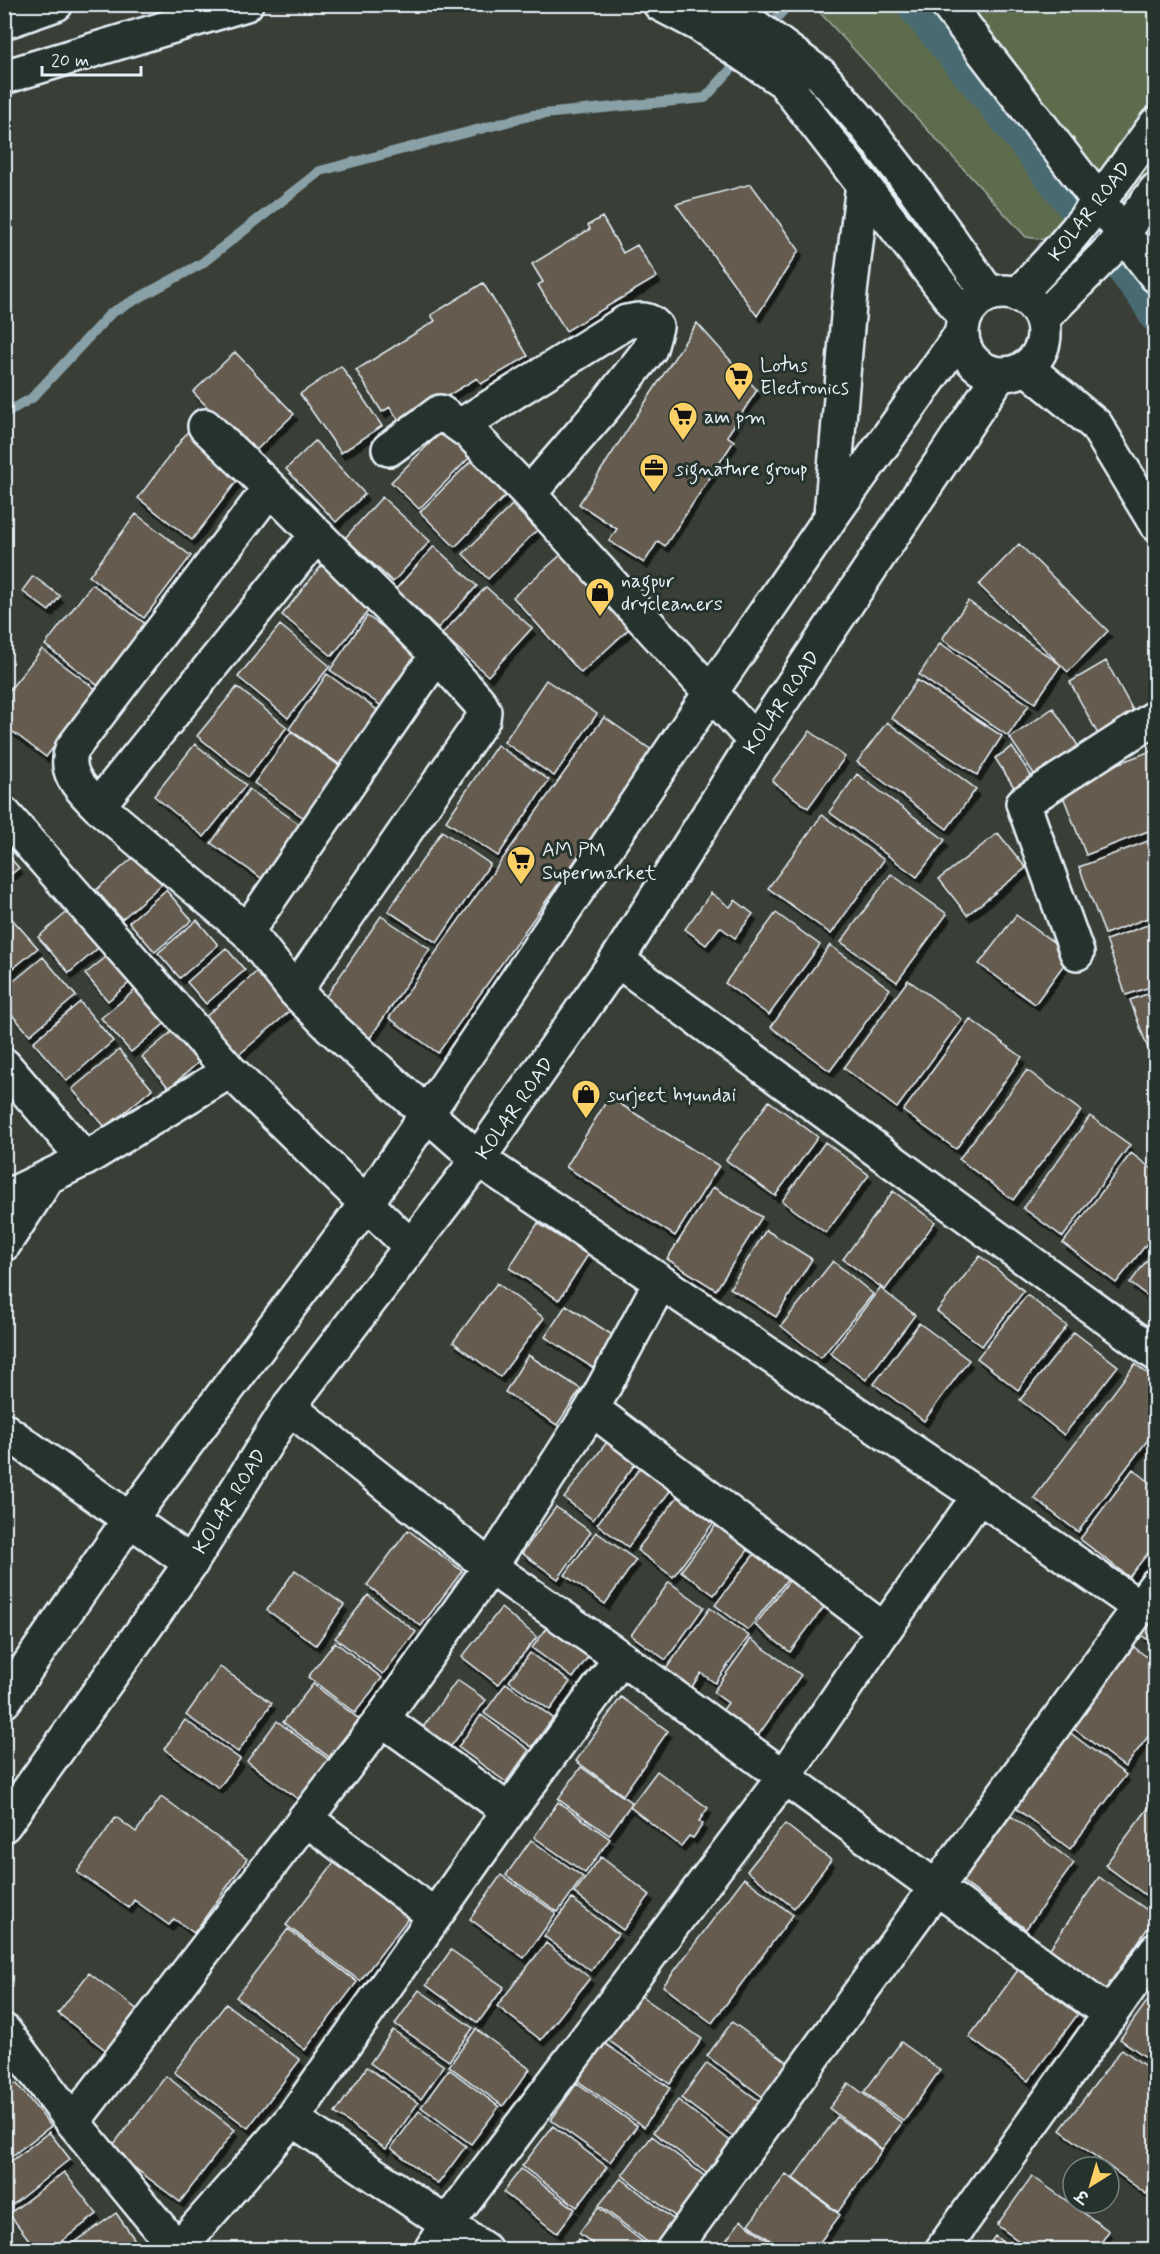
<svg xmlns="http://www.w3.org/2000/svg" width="1160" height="2254" font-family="Mynerve,'Playpen Sans Deva',sans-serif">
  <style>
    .green { fill: #5d6c4e; stroke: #a2aea3; stroke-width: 1.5 }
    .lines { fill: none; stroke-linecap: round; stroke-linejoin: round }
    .stream { stroke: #89a0a7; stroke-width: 10 }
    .canal { stroke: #4a6a71; stroke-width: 34 }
    .building { fill: #655c4f; stroke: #e8f1f8; stroke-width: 1.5; filter: url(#shadow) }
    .minor-casing { stroke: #e8f1f8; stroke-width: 38 }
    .major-casing { stroke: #e8f1f8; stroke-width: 38 }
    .minor { stroke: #26332d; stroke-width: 33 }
    .major { stroke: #26332d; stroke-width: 33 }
    .labels { text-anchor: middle; stroke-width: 6; stroke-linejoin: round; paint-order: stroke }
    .street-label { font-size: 20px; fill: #e8f1f8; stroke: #26332d }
    .poi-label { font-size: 20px; fill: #e8f1f8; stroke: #26332d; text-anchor: start }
  </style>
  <defs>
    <filter id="shadow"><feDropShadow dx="3.5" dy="6" stdDeviation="0" flood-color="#0009"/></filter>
  </defs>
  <rect width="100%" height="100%" fill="#393f37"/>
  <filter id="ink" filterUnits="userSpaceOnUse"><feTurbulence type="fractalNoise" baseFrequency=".0167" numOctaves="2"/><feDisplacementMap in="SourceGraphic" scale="12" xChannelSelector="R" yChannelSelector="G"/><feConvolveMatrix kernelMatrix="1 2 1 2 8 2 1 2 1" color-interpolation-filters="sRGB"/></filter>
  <g filter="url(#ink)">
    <path class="green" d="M813,5H1155V255L1026,237Z"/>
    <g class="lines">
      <path class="stream" d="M766,30L789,4
        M4,414L32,398L111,313L201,264L320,171L533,115L705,98L741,58"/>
      <path class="canal" d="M912,4L1001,112L1146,298L1156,316"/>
    </g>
    <path class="building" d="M751,184L799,250L757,316L676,204Z
      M602,217L623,253L637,245L657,277L566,331L538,285L543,282L532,264L590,229L588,225Z
      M483,283L528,356L481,384L477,378L401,424L390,407L382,412L356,370L435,321L431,315Z
      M697,323L757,390L727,436L734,441L665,546L658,541L644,563L609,541L617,529L579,504Z
      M235,352L294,414L252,454L193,392Z
      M341,366L382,426L341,453L300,394Z
      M443,430L470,457L419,509L391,482Z
      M188,431L243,473L192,540L138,498Z
      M315,441L365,494L336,522L286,469Z
      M473,459L508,493L455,547L420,512Z
      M382,497L430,541L393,582L345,538Z
      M512,505L537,530L488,579L463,554Z
      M136,514L191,556L144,618L89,576Z
      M1019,544L1108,631L1068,672L979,585Z
      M434,546L477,586L438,628L396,589Z
      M563,553L630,628L581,673L513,597Z
      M322,565L373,605L332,656L282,615Z
      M33,576L60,596L49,611L22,591Z
      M92,584L147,625L100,687L45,645Z
      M486,587L532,628L488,676L442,634Z
      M968,601L1061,665L1035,703L942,639Z
      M367,616L420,653L383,707L330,670Z
      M280,625L330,666L288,718L238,677Z
      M940,643L1029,705L1008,736L919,675Z
      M42,649L97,690L46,757L4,725V697Z
      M1106,661L1137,718L1100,738L1070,682Z
      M327,674L380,712L342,766L289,729Z
      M546,680L597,714L554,776L504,742Z
      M917,680L1002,736L977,775L891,718Z
      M237,687L287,727L248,777L197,736Z
      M1053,708L1083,753L1040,783L1010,738Z
      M604,717L653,751L438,1053L389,1018Z
      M887,722L976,789L947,829L857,762Z
      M810,731L845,757L808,808L772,781Z
      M291,732L344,769L307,820L254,783Z
      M195,744L246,785L204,837L154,796Z
      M497,745L549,780L498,856L446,821Z
      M1012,747L1038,786L1021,798L995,758Z
      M1156,749V828L1086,855L1059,786Z
      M857,774L945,840L917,877L829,812Z
      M249,789L302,826L264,880L211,843Z
      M822,815L884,860L831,934L768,888Z
      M442,831L490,864L437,943L388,911Z
      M998,833L1026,868L967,915L939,879Z
      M1156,838V915L1105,934L1079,867Z
      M4,851L19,868L4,880Z
      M136,855L162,884L122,919L96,890Z
      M891,874L947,914L897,982L841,942Z
      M166,890L192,920L155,952L129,922Z
      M711,893L730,907L735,900L753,914L735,938L720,927L706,945L685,929Z
      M72,908L103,944L69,973L38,937Z
      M4,910L38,948L4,976Z
      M776,913L820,945L769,1015L725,983Z
      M1016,915L1071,955L1035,1004L979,964Z
      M381,916L430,949L370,1038L320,1005Z
      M197,920L218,945L180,978L158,953Z
      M1156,922V985L1126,995L1106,940Z
      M830,945L890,989L830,1071L771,1027Z
      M226,948L245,970L206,1004L187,982Z
      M112,952L135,978L108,1001L85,974Z
      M43,957L76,996L30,1035L4,1006V989Z
      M262,967L296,1006L235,1058L202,1020Z
      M908,980L962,1019L897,1108L844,1068Z
      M140,986L169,1020L131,1052L101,1018Z
      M1156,991V1052L1150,1054L1130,1000Z
      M80,1002L113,1041L67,1081L33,1042Z
      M970,1019L1022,1057L956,1149L903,1111Z
      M181,1024L207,1055L169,1088L142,1057Z
      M119,1050L152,1089L106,1128L72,1089Z
      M1027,1070L1081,1111L1013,1200L959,1159Z
      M609,1097L719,1166L675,1236L566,1167Z
      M769,1101L818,1137L775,1196L726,1160Z
      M1090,1116L1130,1145L1063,1237L1023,1208Z
      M825,1142L869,1175L826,1233L782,1201Z
      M1131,1153L1156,1172V1232L1116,1283L1063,1243Z
      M713,1187L762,1217L716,1290L667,1259Z
      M893,1191L935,1222L885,1290L843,1259Z
      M538,1223L588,1255L559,1300L509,1268Z
      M766,1230L812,1259L776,1317L730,1288Z
      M1156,1248V1302L1130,1283Z
      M980,1256L1024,1291L982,1346L937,1311Z
      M833,1261L873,1294L821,1358L781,1326Z
      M497,1283L544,1318L500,1377L453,1342Z
      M880,1288L915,1315L866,1380L830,1353Z
      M1027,1295L1067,1326L1018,1390L977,1358Z
      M566,1305L614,1336L593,1368L545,1337Z
      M919,1323L969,1360L924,1421L874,1384Z
      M1074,1332L1118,1366L1064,1435L1020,1400Z
      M528,1355L581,1389L557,1425L505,1392Z
      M1135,1364L1156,1380V1429L1078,1532L1034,1498Z
      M610,1438L639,1459L593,1520L564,1498Z
      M643,1464L673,1487L628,1547L597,1524Z
      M1133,1469L1156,1487V1543L1129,1577L1080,1539Z
      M679,1495L714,1522L673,1577L637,1550Z
      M556,1507L591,1532L558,1579L522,1553Z
      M725,1513L758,1537L714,1595L681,1571Z
      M408,1530L462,1571L421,1626L367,1585Z
      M596,1532L636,1560L605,1604L565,1575Z
      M759,1548L792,1573L748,1630L715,1605Z
      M295,1570L344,1605L316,1645L267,1610Z
      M795,1573L830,1599L790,1652L755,1625Z
      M669,1582L704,1607L666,1660L631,1635Z
      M368,1595L416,1632L383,1674L335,1638Z
      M501,1608L537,1637L498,1685L462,1657Z
      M710,1608L749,1636L715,1683L701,1673L689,1691L663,1673Z
      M1156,1615V1645L1141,1635Z
      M549,1625L590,1654L573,1678L532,1648Z
      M751,1639L801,1675L757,1737L722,1711L728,1703L713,1692Z
      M335,1642L382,1678L355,1713L308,1677Z
      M1130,1644L1156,1664V1726L1125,1767L1069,1725Z
      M530,1653L570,1682L550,1710L509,1681Z
      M220,1667L272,1703L238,1752L186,1715Z
      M457,1680L486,1700L445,1754L418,1734Z
      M506,1683L553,1718L532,1747L484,1713Z
      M313,1684L359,1719L329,1757L283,1722Z
      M621,1697L668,1731L623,1795L576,1761Z
      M481,1715L529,1750L506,1782L458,1747Z
      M185,1720L240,1759L219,1788L164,1749Z
      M277,1721L329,1760L299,1800L247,1761Z
      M1069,1732L1126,1775L1070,1849L1013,1806Z
      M581,1767L632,1803L609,1835L558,1799Z
      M657,1771L708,1808L699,1821L703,1824L693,1838L689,1836L681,1846L630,1807Z
      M161,1797L247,1859L194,1933L174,1919L169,1925L134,1900L129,1908L77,1872L116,1817L136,1832Z
      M1156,1798V1903L1105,1865Z
      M558,1802L610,1839L585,1873L534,1837Z
      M1011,1816L1074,1863L1026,1929L962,1881Z
      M785,1824L831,1860L794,1908L747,1871Z
      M531,1840L583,1877L558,1912L506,1875Z
      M339,1856L413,1912L360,1981L286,1925Z
      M601,1857L650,1895L623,1930L574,1893Z
      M501,1875L556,1913L524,1958L470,1919Z
      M1099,1877L1156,1916L1105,1990L1048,1951Z
      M744,1878L793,1915L712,2023L663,1986Z
      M572,1899L618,1934L591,1971L544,1936Z
      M288,1929L357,1982L305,2050L236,1997Z
      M546,1943L590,1978L541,2040L497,2006Z
      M451,1950L504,1987L478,2023L426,1985Z
      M1018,1970L1078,2014L1028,2081L969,2037Z
      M89,1973L143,2014L112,2055L58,2013Z
      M1156,1989V2064L1120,2039Z
      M419,1990L473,2028L449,2061L395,2024Z
      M640,1995L702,2039L670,2084L608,2040Z
      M226,2004L300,2060L248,2128L174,2072Z
      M732,2022L789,2063L763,2097L707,2056Z
      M476,2029L530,2069L503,2106L449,2066Z
      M393,2030L444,2066L421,2099L370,2063Z
      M901,2042L940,2070L904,2121L864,2092Z
      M604,2043L670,2088L644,2127L578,2081Z
      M1122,2049L1156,2074V2181L1146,2194L1060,2130Z
      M707,2063L762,2103L736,2139L681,2098Z
      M367,2067L418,2103L386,2149L335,2113Z
      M449,2069L499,2107L471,2144L421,2107Z
      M166,2076L235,2130L180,2202L110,2149Z
      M16,2083L51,2126L4,2162V2091Z
      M577,2083L637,2126L610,2162L551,2120Z
      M849,2083L902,2123L882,2149L829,2108Z
      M678,2100L734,2144L709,2175L653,2132Z
      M419,2111L466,2146L438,2184L391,2148Z
      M837,2117L882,2150L838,2212L793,2178Z
      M553,2126L607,2167L577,2207L522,2166Z
      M49,2132L70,2159L11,2206L4,2197V2167Z
      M652,2136L707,2178L676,2217L622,2175Z
      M521,2169L575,2209L557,2233L503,2192Z
      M64,2172L97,2214L50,2250H37L9,2214Z
      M786,2174L840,2215L814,2250H783L749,2224Z
      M1032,2176L1109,2231L1096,2250H1031L997,2225Z
      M621,2178L674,2220L654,2247L599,2205Z
      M598,2207L652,2249V2250H601L579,2233Z
      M116,2213L142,2250H64Z
      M741,2220L780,2250H719Z
      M995,2236L1013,2250H985Z
      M579,2239L594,2250H571Z"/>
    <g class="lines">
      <g class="minor-casing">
        <path id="minor" d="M660,4L700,25L783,81L965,317
          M725,4L821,75L867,128L919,195L989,294
          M947,4L1156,276
          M4,22L56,4
          M4,77L246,4
          M1027,368L1096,425L1156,524
          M205,426L270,488L437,655L479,702L484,711L483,719L295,991
          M460,426L626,322C639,320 647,317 656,327L650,349L605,406L529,494
          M389,449L440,412L470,433L529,494L755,741
          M270,488L72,749C63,774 82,789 98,806L247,931L295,991L331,1027L426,1113
          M98,806L316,536
          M4,814L230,1071L410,1246
          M247,931L437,655
          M1077,953L1023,803L1156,717
          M617,960L1156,1354
          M4,1065L85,1159
          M478,1159L979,1496L1139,1607
          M4,1198L85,1159L230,1071
          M4,1244L48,1177
          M290,1405L295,1412L490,1567L621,1658L1111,2015
          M592,1409L884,1630
          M4,1430L191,1563
          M382,1719L509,1811
          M305,1818L435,1916
          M4,2031L73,2122L178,2250
          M292,2119L485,2250
          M73,2122L382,1719L490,1567L592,1409L660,1283
          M178,2249L292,2119L509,1811L621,1658
          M431,2250L447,2224L784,1777L884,1630L979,1496
          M673,2250L1156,1585
          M942,2250L1156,1950"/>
      </g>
      <g class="major-casing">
        <path id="major" d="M962 333a41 41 0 1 1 82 0a41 41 0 1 1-82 0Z
          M1017,295C1071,242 1112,185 1156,124
          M1042,319L1111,249L1156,190
          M831,515L850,293L863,184
          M426,1113L478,1159
          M4,1701L130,1519L366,1204L711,692L831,517L962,333
          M4,1825L191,1563L290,1405L478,1159L617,960L755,741L1000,374"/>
      </g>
      <use href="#minor" class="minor"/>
      <use href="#major" class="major"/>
    </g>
  </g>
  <defs>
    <g id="supermarket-pin" transform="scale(1.5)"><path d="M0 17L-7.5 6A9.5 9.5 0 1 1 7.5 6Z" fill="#ffd166" stroke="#26332d"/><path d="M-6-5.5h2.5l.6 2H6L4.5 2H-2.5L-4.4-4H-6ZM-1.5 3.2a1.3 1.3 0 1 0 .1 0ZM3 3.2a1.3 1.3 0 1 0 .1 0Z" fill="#111"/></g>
    <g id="office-pin" transform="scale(1.5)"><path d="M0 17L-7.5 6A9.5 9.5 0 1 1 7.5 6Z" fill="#ffd166" stroke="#26332d"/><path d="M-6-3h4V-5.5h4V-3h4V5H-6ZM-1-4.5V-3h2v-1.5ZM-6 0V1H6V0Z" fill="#111"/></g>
    <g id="shop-pin" transform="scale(1.5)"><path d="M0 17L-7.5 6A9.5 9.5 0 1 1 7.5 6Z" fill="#ffd166" stroke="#26332d"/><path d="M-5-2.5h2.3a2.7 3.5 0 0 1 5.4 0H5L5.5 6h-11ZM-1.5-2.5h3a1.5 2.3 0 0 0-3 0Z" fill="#111"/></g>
  </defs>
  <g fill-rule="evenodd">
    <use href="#supermarket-pin" x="739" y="376"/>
    <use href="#supermarket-pin" x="683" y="416"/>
    <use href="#office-pin" x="654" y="468"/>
    <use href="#shop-pin" x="600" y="592"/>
    <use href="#supermarket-pin" x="521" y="860"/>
    <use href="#shop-pin" x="586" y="1094"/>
  </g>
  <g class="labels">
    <g class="street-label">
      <text transform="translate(1089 211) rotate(-52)" y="7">KOLAR ROAD</text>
      <text transform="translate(781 702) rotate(-56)" y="7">KOLAR ROAD</text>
      <text transform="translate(514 1108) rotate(-55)" y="7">KOLAR ROAD</text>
      <text transform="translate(229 1501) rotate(-58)" y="7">KOLAR ROAD</text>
    </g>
    <g class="poi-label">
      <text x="760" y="371">Lotus<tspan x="760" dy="23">Electronics</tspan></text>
      <text x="704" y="423">am pm</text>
      <text x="675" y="475">signature group</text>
      <text x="621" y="587">nagpur<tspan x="621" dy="23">drycleaners</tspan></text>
      <text x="542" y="856">AM PM<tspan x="542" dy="23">Supermarket</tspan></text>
      <text x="607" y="1101">surjeet hyundai</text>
    </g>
  </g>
  <rect width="1160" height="2254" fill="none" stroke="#26332d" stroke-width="24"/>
  <rect x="12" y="12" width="1136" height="2230" fill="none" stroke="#e8f1f8" stroke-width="2" filter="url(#ink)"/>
  <g transform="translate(1091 2185) rotate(217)"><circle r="28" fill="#26332d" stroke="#747f7e" stroke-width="1.5"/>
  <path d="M0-4.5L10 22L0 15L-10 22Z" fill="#ffd166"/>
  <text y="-9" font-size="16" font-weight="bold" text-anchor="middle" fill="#e8f1f8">उ</text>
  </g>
  <path d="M42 66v9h99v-9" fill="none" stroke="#e8f1f8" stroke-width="3"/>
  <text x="51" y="66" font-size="18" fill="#e8f1f8" stroke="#26332d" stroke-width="4.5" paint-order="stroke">20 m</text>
</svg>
